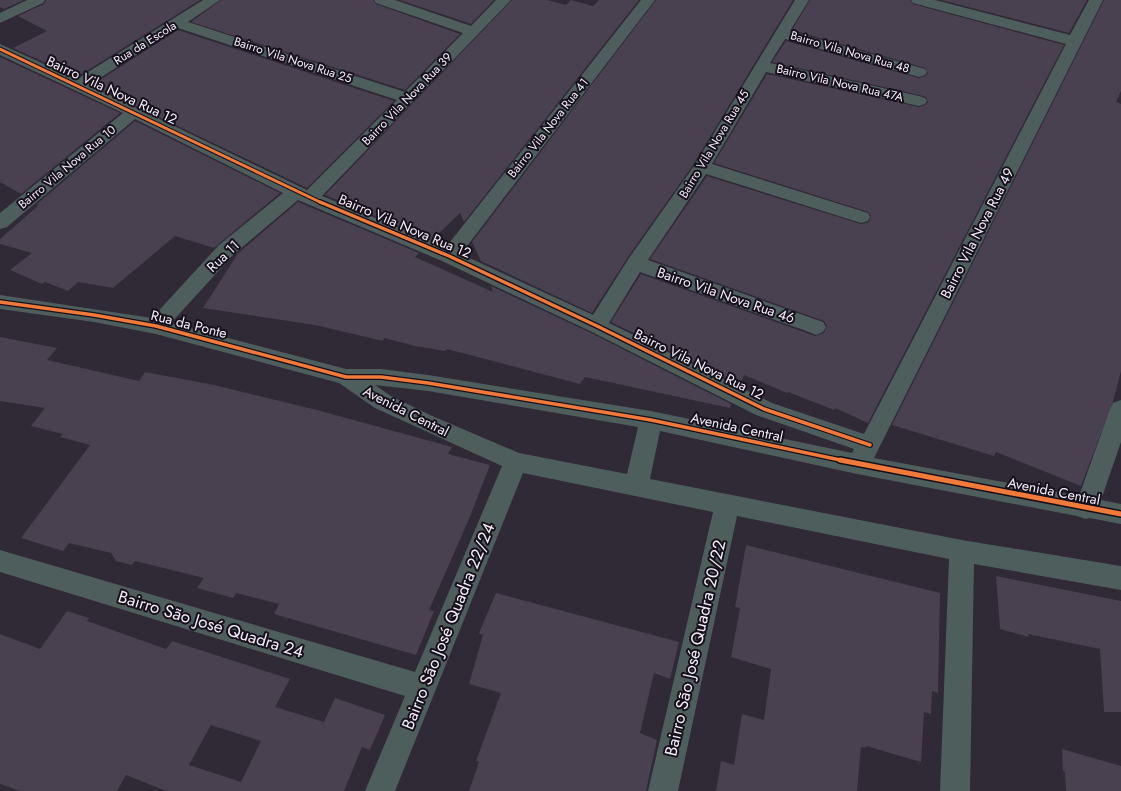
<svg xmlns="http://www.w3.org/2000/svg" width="1121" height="791" font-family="Jost,sans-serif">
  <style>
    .building { fill: #494050; fill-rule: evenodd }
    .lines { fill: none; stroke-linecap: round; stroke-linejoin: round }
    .minor { fill: #4d5e5d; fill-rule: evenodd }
    .cycleway-far2-casing { stroke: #16101a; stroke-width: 5 }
    .cycleway-far1-casing { stroke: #16101a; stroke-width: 6 }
    .cycleway-casing { stroke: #16101a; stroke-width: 8 }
    .cycleway-far2 { stroke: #f17a3a; stroke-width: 3 }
    .cycleway-far1 { stroke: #f17a3a; stroke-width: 3.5 }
    .cycleway { stroke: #f17a3a; stroke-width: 5 }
    .labels { text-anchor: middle; stroke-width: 4; stroke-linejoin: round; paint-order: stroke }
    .far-street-label { font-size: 12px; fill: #f5edfc; stroke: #16101a }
    .street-label { font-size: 14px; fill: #f5edfc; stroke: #16101a }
    .near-street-label { font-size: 17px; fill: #f5edfc; stroke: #16101a }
  </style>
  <rect width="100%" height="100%" fill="#302936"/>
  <path class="building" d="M0,0H24L4,9L0,7Z
    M46,0H200L77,77L13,48L47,31L18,16L44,4Z
    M221,0H373L376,4L460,34L405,90L191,22Z
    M400,0H494L471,24Z
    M512,0H547L566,5L571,0L593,6L599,0H639L464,222L460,213L432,240L325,195Z
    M656,0H793L693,165L628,257L592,313L481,261L472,242Z
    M810,0H910L913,4L1064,45L868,423L835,408L834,410L788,392L787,393L744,375L740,385L611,322L641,274L815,336L824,333L827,326L824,321L650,259L707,176L861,224L869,222L871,216L868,212L714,163L767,74L919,107L925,105L928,102L926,97L919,95L772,62L786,41L919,78L925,76L928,73L925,68L792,30Z
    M941,0H1087L1069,33Z
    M1104,0H1121V91L1116,102L1121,104V371L1113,402L1081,486L996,452L994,456L892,425Z
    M178,30L394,101L307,188L92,85Z
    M0,57L120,113L21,194L0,182Z
    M135,121L280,193L214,248L175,236L113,288L78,282L68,291L45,282L42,284L10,270L32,253L0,244V239L39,205L37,204Z
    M298,202L419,253L415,257L493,292L491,286L589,332L731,404L730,408L585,377L580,384L447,349L445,351L415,346L384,338L383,341L315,325L203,308L237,255H236Z
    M0,337L57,348L47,360L139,381L145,372L214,385L317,410L452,447L448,454L490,465L469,519L429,610L434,611L416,655L274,614L279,604L236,593L233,598L197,588L204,578L135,561L132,565L116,561L111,553L69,543L63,551L21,538L90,445L60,437L63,434L31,426L45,408L0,401Z
    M746,545L940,593L938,693L932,691L931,714L924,712L921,762L866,746V748L861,747L857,791H716L721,761L734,765L742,714L764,720L771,669L731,657L740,608L735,607Z
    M996,576L1121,601V712H1104L1100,649L1028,634L1029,637L1000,629Z
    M496,593L679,642L670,679L654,673L640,733L657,740L646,791H469L479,762L476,761L501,693L469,684L483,635L479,633Z
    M67,611L89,618L87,621L166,649L172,641L290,679L275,707L324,722L335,698L385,715L370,750L362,747L344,791H166L126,775L117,791H20L0,784V634L40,649ZM211,725L261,741L241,782L189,765Z
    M1062,749L1121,766V791H1066L1065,772L1063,771Z"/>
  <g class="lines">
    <path class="minor" d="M27,0H45L43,3L0,23V13Z
      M203,0H220L188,22L405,92L463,33L376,3L374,0H395L471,26L496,0H511L322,196L446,247L641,0H655L461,254L593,315L629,258L694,166L795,0H809L790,31L925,69L927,72L925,75L919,77L785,39L770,63L919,96L925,98L927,101L925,104L919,106L766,72L712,164L868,213L870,217L868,221L861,223L706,174L648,260L823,322L826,327L823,332L816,335L809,332L640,272L609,323L772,403L864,434L1066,44L913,3L911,0H935L1070,35L1089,0H1103L874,458L1079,496L1110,409L1113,403L1121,400V442L1101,500L1121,504V524L1089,518L1086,519L1077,516L857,474L660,431L650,479L962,540L1121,566V590L974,564L970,791H940L949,559L737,516L678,791H648L713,512L523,473L395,791H365L405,696L0,572V550L415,672L502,466L375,408L339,383L156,334L94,322L0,309V295L152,318L219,245L283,193L135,119L7,227L0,229V213L123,113L0,55V44L77,79ZM178,28L397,100L307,190L89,85ZM298,200L442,261L590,331L756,415L854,449L852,453L651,411L428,375L381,369H346L171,323L233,255ZM375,385L428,391L638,427L627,474L519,453L430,415L391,396Z"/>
    <g class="cycleway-far2-casing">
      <path id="cycleway-far2" d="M0,49L322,203"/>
    </g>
    <g class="cycleway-far1-casing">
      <path id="cycleway-far1" d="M320,202L449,256L597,326L764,409L870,445
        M0,302L94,315L156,326L346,377H381L428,383L651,420L845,461"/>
    </g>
    <g class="cycleway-casing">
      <path id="cycleway" d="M840,460L1121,514"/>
    </g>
    <use href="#cycleway-far2" class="cycleway-far2"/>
    <use href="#cycleway-far1" class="cycleway-far1"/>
    <use href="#cycleway" class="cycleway"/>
  </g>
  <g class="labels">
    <g class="far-street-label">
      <text transform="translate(145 43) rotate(-32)" y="4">Rua da Escola</text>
      <text transform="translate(850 52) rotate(16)" y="4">Bairro Vila Nova Rua 48</text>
      <text transform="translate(293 60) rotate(18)" y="4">Bairro Vila Nova Rua 25</text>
      <text transform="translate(840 83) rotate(13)" y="4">Bairro Vila Nova Rua 47A</text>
      <text transform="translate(407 99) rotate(-46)" y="4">Bairro Vila Nova Rua 39</text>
      <text transform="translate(548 128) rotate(-52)" y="4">Bairro Vila Nova Rua 41</text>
      <text transform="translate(714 144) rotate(-59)" y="4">Bairro Vila Nova Rua 45</text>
      <text transform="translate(67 167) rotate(-40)" y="4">Bairro Vila Nova Rua 10</text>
    </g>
    <g class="street-label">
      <text transform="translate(112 90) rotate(25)" y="5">Bairro Vila Nova Rua 12</text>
      <text transform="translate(405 226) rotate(23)" y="5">Bairro Vila Nova Rua 12</text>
      <text transform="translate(977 233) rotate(-63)" y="5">Bairro Vila Nova Rua 49</text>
      <text transform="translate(223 256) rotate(-44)" y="5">Rua 11</text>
      <text transform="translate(726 295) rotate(19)" y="5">Bairro Vila Nova Rua 46</text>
      <text transform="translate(189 324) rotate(14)" y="5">Rua da Ponte</text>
      <text transform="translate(699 364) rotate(26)" y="5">Bairro Vila Nova Rua 12</text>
      <text transform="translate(406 411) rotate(27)" y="5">Avenida Central</text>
      <text transform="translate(737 427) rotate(12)" y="5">Avenida Central</text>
      <text transform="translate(1054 491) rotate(11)" y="5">Avenida Central</text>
    </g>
    <g class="near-street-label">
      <text transform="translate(211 624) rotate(17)" y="6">Bairro São José Quadra 24</text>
      <text transform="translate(448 626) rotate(-68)" y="6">Bairro São José Quadra 22/24</text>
      <text transform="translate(695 648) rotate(-77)" y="6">Bairro São José Quadra 20/22</text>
    </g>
  </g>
</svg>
